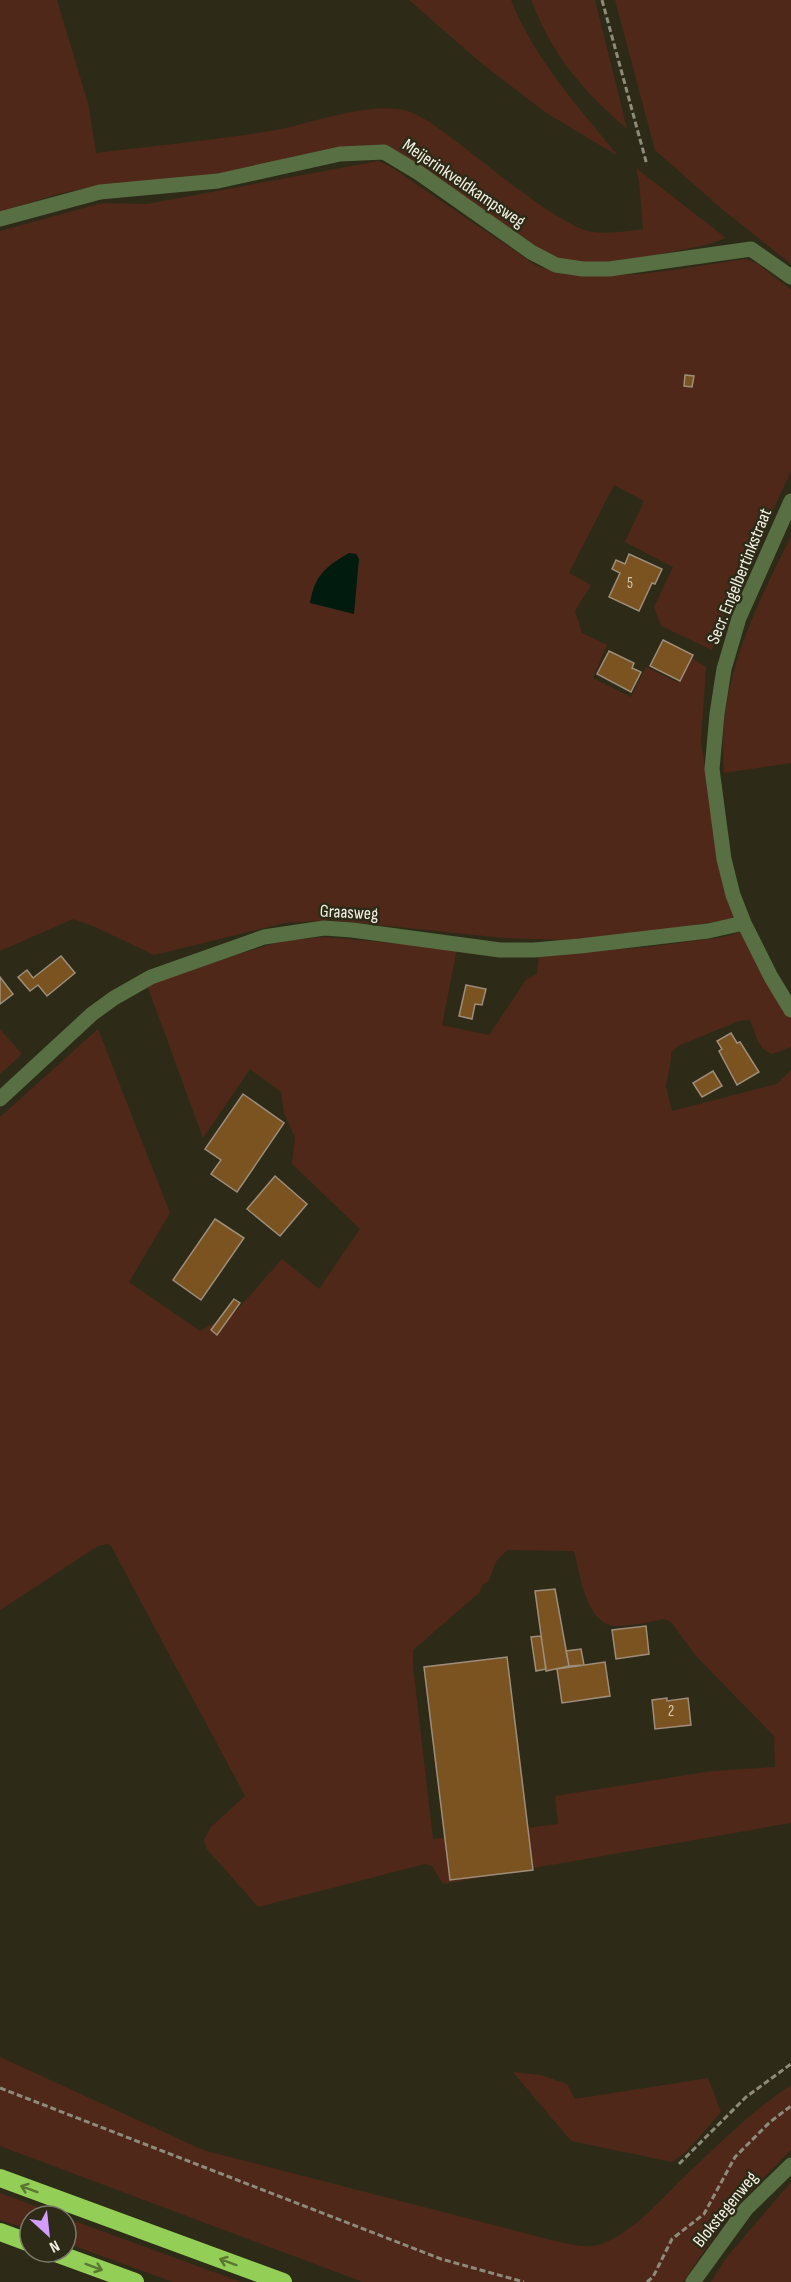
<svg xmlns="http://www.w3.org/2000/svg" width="791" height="2282" font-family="'Sofia Sans Condensed',sans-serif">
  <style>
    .green { fill: #4f281a; fill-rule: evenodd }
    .water { fill: #011b0f }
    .building { fill: #7a5320; stroke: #9e8d7b; stroke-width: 1.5 }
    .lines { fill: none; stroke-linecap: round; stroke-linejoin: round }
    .path { stroke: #8d8b7a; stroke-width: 3; stroke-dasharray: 6 3; stroke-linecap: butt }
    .minor { stroke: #576f42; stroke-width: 15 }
    .highway { stroke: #93cf56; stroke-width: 18 }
    .oneway { stroke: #5b7533 }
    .labels { text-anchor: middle; stroke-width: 5; stroke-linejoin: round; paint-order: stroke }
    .number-label { font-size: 15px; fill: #d4cab3 }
    .street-label { font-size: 18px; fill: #f2f1e4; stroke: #2d2b17 }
  </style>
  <rect width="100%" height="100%" fill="#2d2b17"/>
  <path class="green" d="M0,0H57L89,107L96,153C157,145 220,140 281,129C315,122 374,101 407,111C424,116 442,131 457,142C484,162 563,229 593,232C609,234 627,231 643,229L639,182L636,168L726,238L706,245L646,257L582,265L551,257L408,158L380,147L301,158L183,180L101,185L58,194L0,212Z
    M409,0H511C534,59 579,107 618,156L545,112L481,63Z
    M531,0H595L627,129C581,89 553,56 531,0Z
    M615,0H791V264L723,210L655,150Z
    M378,161L391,167L537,266C594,288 685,267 746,259L758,264L791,290V471L722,620L712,650L661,626L654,607L673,567L625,542L644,501L614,485L569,573L591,585L575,611L582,633L607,645L593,678L631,697L646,667L677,682L690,657L706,667L701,741L712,819L738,918L670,929L567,940L504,938L330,920L285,923L154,955L93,926L73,919L0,951V231L102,203L147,204Z
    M791,536V763L724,773C717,681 752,616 791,536Z
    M743,931L791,1019V1047L772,1054C757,1049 756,1033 750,1020L739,1021L678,1046L671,1053V1060L666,1086L672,1111L777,1084L791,1070V1823L443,1884L432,1866L425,1864L258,1907L207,1849L204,1840L211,1827L245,1796L111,1546L108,1544L98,1546L0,1610V1117L98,1029L170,1213L129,1282L200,1331L236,1311L282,1259L319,1289L360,1229L292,1164L295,1138L284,1113L281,1092L250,1069L203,1138L147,985L177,973L282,941L325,937L457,949L442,1025L489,1035L526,980L537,974L539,956L647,947L724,937ZM507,1550L574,1551C580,1573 584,1615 609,1625C622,1629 652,1621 665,1619L672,1623L695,1655L774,1736L775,1767L712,1771L555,1796L558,1824L433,1839L413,1666V1650L480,1592L482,1585L488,1582L497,1560Z
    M0,1029L22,1054L0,1074Z
    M0,2057L203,2150L555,2241C571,2244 588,2250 604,2243C633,2231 658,2203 679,2182C715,2148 750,2112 791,2085V2150L731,2211L683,2282H363L0,2146Z
    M513,2072L541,2075L567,2084L575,2099L708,2078L721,2112L686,2152L672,2162L571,2141Z
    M791,2182V2282H711L726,2258Z
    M0,2193L62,2216H30V2230L0,2220Z
    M66,2218L241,2282H173L66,2243Z"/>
  <path class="water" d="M349,553L356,554L359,559L354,614L310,603C314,576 326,566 349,553Z"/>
  <path class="building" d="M685,375L694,376L692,387L684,386Z
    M629,554L662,569L655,584L652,583L639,611L609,597L620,573L612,569L616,560L625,564Z
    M663,640L693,655L680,681L650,666Z
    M609,651L634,663L632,668L641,672L631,692L597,674Z
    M61,956L75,973L47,996L38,985L30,991L18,977L27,970L33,978Z
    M0,977L13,994L0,1004Z
    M466,985L486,989L482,1005L475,1004L472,1019L459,1016Z
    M731,1033L737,1043L740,1042L759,1072L737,1085L719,1051L722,1049L717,1041Z
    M713,1071L722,1086L702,1097L693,1083Z
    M243,1094L284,1123L237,1192L211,1174L221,1160L205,1149Z
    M275,1176L307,1204L280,1236L247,1209Z
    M215,1219L244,1238L201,1300L173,1280Z
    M234,1299L240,1303L217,1335L211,1330Z
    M555,1589L569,1666L546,1671L535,1591Z
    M646,1626L649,1654L616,1659L612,1630Z
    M541,1636L546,1669L536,1671L531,1637Z
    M581,1649L584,1665L569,1666L566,1651Z
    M507,1657L533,1870L450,1880L424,1667Z
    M605,1662L610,1696L562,1703L557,1669Z
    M667,1698V1701L688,1698L691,1725L655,1729L652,1700Z"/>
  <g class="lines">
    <path class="path" d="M602,0L647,165
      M0,2088L441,2259L524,2282
      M679,2164L746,2097L791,2064
      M647,2282L653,2277L672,2239L704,2214L735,2157L770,2122L791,2106"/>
    <path class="minor" d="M0,219L100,192L218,181L340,154L384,152L419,173L531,252L556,265L583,269H609L751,249L791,277
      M791,501L739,618L724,669L717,714L712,769L724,859L733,895L744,923L771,977L791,1010
      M0,1099L92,1014L114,998L151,977L264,937L324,928L352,930L500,950H534L580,946L708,931L744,923
      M693,2282L746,2209L791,2165"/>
    <path class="highway" d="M0,2178L283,2282
      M0,2232L30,2243
      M53,2252L135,2282"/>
  </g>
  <defs><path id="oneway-shaft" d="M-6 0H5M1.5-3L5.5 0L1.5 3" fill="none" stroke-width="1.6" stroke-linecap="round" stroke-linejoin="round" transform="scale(1.5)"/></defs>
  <g class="oneway">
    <use href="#oneway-shaft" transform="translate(29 2189) rotate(-160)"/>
    <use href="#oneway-shaft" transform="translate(228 2262) rotate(-160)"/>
    <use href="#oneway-shaft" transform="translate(94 2267) rotate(20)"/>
  </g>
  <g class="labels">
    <g class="number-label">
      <text x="630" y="588">5</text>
      <text x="671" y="1716">2</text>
    </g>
    <g class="street-label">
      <text transform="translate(464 183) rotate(34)" y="6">Meijerinkveldkampsweg</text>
      <text transform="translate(739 576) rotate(-68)" y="6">Secr. Engelbertinkstraat</text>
      <text transform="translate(349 912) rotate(3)" y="6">Graasweg</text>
      <text transform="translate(725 2209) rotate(-51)" y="6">Blokstegenweg</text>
    </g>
  </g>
  <g transform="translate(48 2234) rotate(153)"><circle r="28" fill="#2d2b17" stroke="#7c7a69" stroke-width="1.5"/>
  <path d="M0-4.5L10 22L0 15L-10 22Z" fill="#d39cfd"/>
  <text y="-9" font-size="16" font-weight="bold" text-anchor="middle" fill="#f2f1e4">N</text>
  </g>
</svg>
